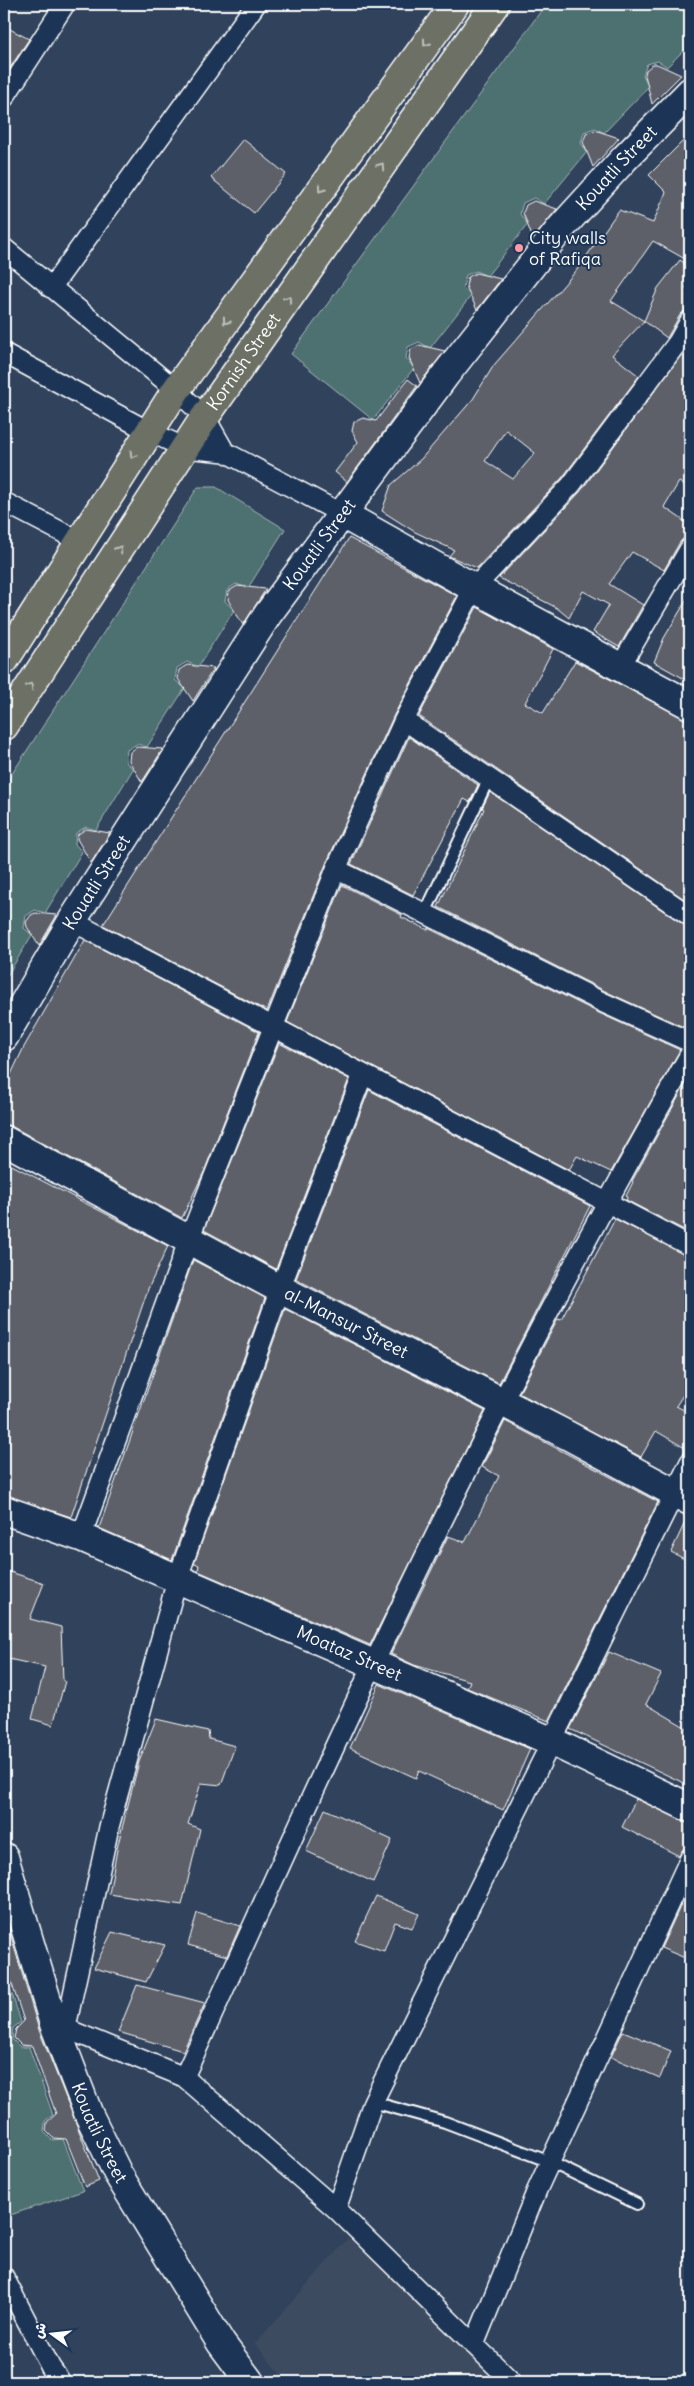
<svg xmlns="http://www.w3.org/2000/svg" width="694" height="2386" font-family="Delius,'Playpen Sans Arabic',sans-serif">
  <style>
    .built { fill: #3e4b60 }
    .green { fill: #4e7070; stroke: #a6b8b8 }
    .building { fill: #5d6068; stroke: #fff; fill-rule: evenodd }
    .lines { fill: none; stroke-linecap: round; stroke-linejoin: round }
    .lane-casing { stroke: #fff; stroke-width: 14 }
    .street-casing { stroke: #fff; stroke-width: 22 }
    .secondary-casing { stroke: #fff; stroke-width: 31 }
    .primary-casing { stroke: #fff; stroke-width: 31 }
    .lane { stroke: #1d3557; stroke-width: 10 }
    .street { stroke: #1d3557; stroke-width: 19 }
    .secondary { stroke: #1d3557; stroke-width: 28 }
    .primary { stroke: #6c7065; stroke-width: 28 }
    .oneway { stroke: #bdbfba }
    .poi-dot { fill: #ff9aa2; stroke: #1d3557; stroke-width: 2 }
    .labels { text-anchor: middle; stroke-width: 4; stroke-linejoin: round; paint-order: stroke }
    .street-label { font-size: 18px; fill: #fff; stroke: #1d3557 }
    .poi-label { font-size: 18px; fill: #fff; stroke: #1d3557; text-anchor: start }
  </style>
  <rect width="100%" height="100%" fill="#30425c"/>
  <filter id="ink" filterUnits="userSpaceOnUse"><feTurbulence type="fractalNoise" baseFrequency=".02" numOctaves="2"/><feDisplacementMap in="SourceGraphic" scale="10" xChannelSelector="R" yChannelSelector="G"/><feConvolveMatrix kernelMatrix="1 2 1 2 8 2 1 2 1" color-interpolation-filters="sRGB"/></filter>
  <g filter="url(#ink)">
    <path class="built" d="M348,2238L501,2382H287L255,2344Z"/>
    <path class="green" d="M546,4H690V44L667,67L658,61L647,64L643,75L649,86L604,133L595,128L584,132L581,143L587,152L544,204L534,198L523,203L520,214L528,224L487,276L476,271L466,275L463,287L471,296L430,348L419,342L408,347L406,358L414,368L373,420L291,354Z
      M198,487H216L285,529L248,588L236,584L227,590L225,601L234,610L198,667L187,662L177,668L175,680L185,688L147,747L137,744L127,750L126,762L133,769L96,830L86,827L76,833L75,844L82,852L45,913L35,910L26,916L24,928L32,935L4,981V786Z
      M4,1969L21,2022L13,2028L12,2039L20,2047H29L53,2115L45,2121L44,2132L52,2140L63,2139L83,2191L4,2217Z"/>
    <path class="building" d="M4,26L29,39L10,68L4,64Z
      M653,64H657L681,75L652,104L645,75L646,70Z
      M595,130L619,138L593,167L583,142L586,134Z
      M690,134V248L685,259L653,241L611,301L644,321L612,355L639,376L562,478L477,568L449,556L454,550L415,532L382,511L391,485L421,459L473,399L494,365L576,271L619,210L653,223L666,192L649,175ZM506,430L535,453L513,479L485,461Z
      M243,139L286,174L254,213L211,178Z
      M534,201L557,209L533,239L523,213L526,205Z
      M680,260L690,267V278L686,288L690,292V305L680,315L667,338L644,321L658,288Z
      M476,273L501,279L477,310L466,286L468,277Z
      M690,343V427L683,436L690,441V488L679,482L664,507L690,525V532L680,542L664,570L632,552L609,584L643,605L619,647L593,632L609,605L583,591L569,618L557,608L499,578L580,492Z
      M419,345L445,351L420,383L409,358L411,349Z
      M408,379L417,386L347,482L335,472L358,442L352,431L354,422L363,418L376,421Z
      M349,538L457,596L394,715L326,864L267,1011L103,925Z
      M237,586L266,589L243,625L228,600L229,591Z
      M690,594V682L654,662L664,638Z
      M477,607L553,649L525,703L543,713L575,661L690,721V903L419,716Z
      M187,665L214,668L193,701L178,679L179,670Z
      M409,737L478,785L470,802L464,799L413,895L351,864Z
      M137,747L163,749L142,782L129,761L130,752Z
      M490,792L684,925L690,927V1030L609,993L438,907L484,809L482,808Z
      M86,829L110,833L91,863L77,839L78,834Z
      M342,885L402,915L401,917L428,930V928L599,1013L680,1050L611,1172L577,1156L569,1170L287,1022Z
      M35,913L57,915L39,946L27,927L26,922L31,915Z
      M85,940L259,1032L204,1172L182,1218L11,1126L4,1124V1089L24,1047Z
      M279,1043L349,1079L276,1269L204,1230Z
      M690,1076V1233L626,1200L628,1197L626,1196L633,1182L632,1181Z
      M369,1090L590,1206L499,1383L296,1279Z
      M4,1161L168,1246L148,1289L71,1517L4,1495Z
      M615,1219L690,1257V1384L676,1406L690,1413V1451L656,1431L641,1457L519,1393L558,1319L561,1320Z
      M193,1260L265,1298L172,1560L99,1528Z
      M285,1309L485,1411L370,1645L198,1571L199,1565L194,1564Z
      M505,1421L658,1502L549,1721L467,1688L470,1681L414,1665L391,1654L448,1536L465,1542L499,1476L482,1467Z
      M688,1516L690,1517V1562L671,1552Z
      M4,1570L44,1583L30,1619L61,1627L63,1681H65L53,1725L32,1719L45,1667L4,1658Z
      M609,1652L661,1674L646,1704L690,1730V1786L570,1729Z
      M379,1684L530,1749L503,1810L419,1771L416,1778L350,1748Z
      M156,1719L208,1731L209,1739L235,1746L221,1785L201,1783L188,1824L200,1829L182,1905L109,1894L118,1844L139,1762Z
      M636,1799L690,1823V1847L683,1849L679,1856L622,1827Z
      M325,1809L392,1840L373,1882L306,1851Z
      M690,1885V1960L661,1948Z
      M376,1896L419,1914L412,1928L395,1922L384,1951L355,1941Z
      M197,1913L240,1926L227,1956L188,1945Z
      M4,1923H7L39,2030L99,2181L85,2187L66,2139L53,2138L46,2131L47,2122L56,2114L32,2046L21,2045L14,2038L16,2029L24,2021L4,1960Z
      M112,1932L165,1945L146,1982L94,1968Z
      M137,1985L205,2003L183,2051L118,2032Z
      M623,2031L671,2051L660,2078L611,2057Z"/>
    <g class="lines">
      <g class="lane-casing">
        <path id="lane" d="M425,913L489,778
          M373,2102L445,2122L550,2162L637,2204"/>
      </g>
      <g class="street-casing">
        <path id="street" d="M4,98L65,4
          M4,248L176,390L205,417L225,452L344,515
          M51,288L256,4
          M4,353L148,431L185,448L225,452
          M4,502L79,541
          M620,667L690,548
          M404,720L690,916
          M336,869L604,1003L690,1042
          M72,921L690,1246
          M81,1537L189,1239L336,869L404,720L474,588L571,485L678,342L690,321
          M55,2024L184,2077L336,2209L512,2382
          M66,2027L109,1827L177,1580L280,1289L363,1074
          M184,2077C247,1940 308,1801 373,1665C471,1457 576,1253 690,1054
          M336,2209L373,2102L690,1462
          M4,2277L51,2368L61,2382
          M474,2345L537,2190L690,1858"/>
      </g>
      <g class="secondary-casing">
        <g id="secondary">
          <path d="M344,515L474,588L690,705"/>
          <path id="s1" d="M4,1037L72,921L268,614L446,374L561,228L624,159L690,92"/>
          <path id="s2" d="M4,1140L280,1289L567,1435L690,1501"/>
          <path id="s3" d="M4,1510L81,1537L553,1742L690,1808"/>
          <path id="s4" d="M4,1857L54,2024L89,2115L118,2174L221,2343L250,2382"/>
        </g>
      </g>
      <g class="primary-casing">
        <g id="primary">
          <path d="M4,661L176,390L455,4"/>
          <path id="s5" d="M4,726L205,417L495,4"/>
        </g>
      </g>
      <use href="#lane" class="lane"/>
      <use href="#street" class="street"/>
      <use href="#secondary" class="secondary"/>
      <use href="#primary" class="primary"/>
    </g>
    <defs><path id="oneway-chevron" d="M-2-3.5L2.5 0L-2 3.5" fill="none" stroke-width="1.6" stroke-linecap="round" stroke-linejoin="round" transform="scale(1.25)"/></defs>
    <g class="oneway">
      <use href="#oneway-chevron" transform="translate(426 43) rotate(126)"/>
      <use href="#oneway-chevron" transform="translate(381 166) rotate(-55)"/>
      <use href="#oneway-chevron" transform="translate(321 189) rotate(126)"/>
      <use href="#oneway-chevron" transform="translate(288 299) rotate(-55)"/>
      <use href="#oneway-chevron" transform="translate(226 321) rotate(126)"/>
      <use href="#oneway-chevron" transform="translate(133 455) rotate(122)"/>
      <use href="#oneway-chevron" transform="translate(119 549) rotate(-57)"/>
      <use href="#oneway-chevron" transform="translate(30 686) rotate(-57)"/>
    </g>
  </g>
  <circle class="poi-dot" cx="519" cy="248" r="5"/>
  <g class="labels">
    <g class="street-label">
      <text dy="6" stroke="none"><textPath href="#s1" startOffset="1065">Kouatli Street</textPath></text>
      <text dy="6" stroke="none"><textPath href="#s5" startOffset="436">Kornish Street</textPath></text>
      <text dy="6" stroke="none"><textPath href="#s1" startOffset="585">Kouatli Street</textPath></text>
      <text dy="6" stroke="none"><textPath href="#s1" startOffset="180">Kouatli Street</textPath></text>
      <text dy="6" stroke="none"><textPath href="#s2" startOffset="388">al-Mansur Street</textPath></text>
      <text dy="6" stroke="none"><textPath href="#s3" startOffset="374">Moataz Street</textPath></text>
      <text dy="6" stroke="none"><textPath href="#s4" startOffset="292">Kouatli Street</textPath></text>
    </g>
    <g class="poi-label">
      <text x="529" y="244">City walls<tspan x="529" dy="21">of Rafiqa</tspan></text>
    </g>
  </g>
  <rect width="694" height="2386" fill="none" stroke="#1d3557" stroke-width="20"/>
  <rect x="10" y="10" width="674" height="2366" fill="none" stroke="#fff" stroke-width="2" filter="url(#ink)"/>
  <g transform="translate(52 2334) rotate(285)" stroke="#1d3557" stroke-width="4" paint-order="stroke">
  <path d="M0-4L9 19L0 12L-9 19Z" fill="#ffffff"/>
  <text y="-8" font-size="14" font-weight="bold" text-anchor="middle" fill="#ffffff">ش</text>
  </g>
</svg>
